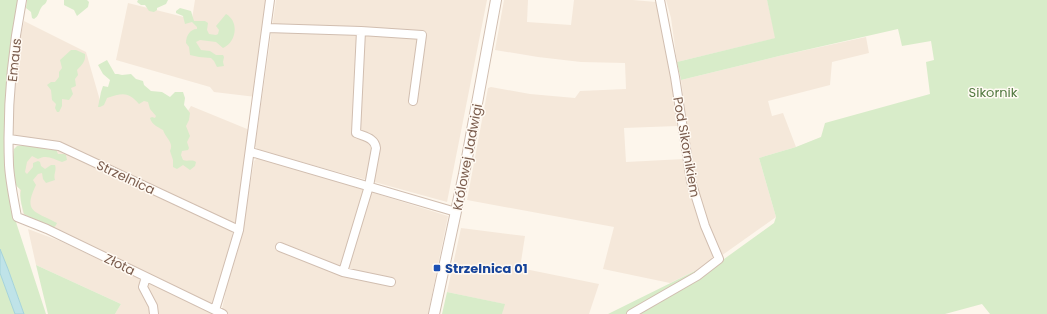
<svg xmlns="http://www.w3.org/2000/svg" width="1047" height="314" font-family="Poppins,sans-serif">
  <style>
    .residential { fill: #f5e8da }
    .green { fill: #d8ecc9 }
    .water { fill: #bfe3e8; stroke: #a5d3da }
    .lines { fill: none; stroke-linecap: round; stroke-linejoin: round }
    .minor-casing { stroke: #d1beb0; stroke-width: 10 }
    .tertiary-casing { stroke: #d1beb0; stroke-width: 12 }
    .minor { stroke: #fff; stroke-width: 8 }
    .tertiary { stroke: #fff; stroke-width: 10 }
    .transit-dot { fill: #1a4fb4; stroke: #fffaf3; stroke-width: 1.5 }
    .labels { text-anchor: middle; stroke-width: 3; stroke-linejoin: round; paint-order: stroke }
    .street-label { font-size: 13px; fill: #7a5c4d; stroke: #fffaf3 }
    .park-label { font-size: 13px; fill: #537a41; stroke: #fffaf3 }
    .transit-label { font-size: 13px; font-weight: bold; fill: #164399; stroke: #fffaf3; text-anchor: start }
  </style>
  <rect width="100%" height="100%" fill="#fdf6ec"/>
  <path class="residential" d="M195,0H269L257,97L214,92L210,87L116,60L128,3L192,19Z
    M276,0H487L447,202L258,150L255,146Z
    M504,0H528L527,22L571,25L574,0H633L656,2L659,7L674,95L677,126L624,128L626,162L684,159L714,255L713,259L707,265L670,283L603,269L614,227L467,200L488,88L491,87L530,94L575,98L580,91L626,89L625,63L581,62L538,57L495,50Z
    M666,0H767L776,38L677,62L671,18Z
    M24,21L86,52L101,104L114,84L186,114L191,106L252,131L237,221L233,224L73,148L13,138L11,134L14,67Z
    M866,37L869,53L832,62L830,85L768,101L772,116L783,113L796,147L759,158L776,217L721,256L710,229L694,178L681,80L779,56Z
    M20,146L51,147L66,151L231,229L233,235L214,303L208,304L25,216L23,213L14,152Z
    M258,157L448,216L428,314H221L229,276L242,234L254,161Z
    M461,228L525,236L520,268L599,284L589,314H502L504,304L447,292Z
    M28,229L60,241L215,314H115L121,304L36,265Z"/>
  <path class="green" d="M0,0H20L9,86L13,207L16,222L46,314H24L8,269L0,251Z
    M27,0H47C46,5 43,4 41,8C38,13 39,16 34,19L32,18L31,12L26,8Z
    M64,0H87L89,2L88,7L77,16L74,10L64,5Z
    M138,0H168L166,4L157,8V10L154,12L149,11L145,5H141L137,2Z
    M767,0H1047V314H990L982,304L945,314H608L707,265L713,267L774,223L776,217L759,158L796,147L821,137L825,123L930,94L926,62L934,60L931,41L902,46L898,29L779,56L681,80L677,62L775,38Z
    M180,8L191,11L194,21H205L208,23L207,30L209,34L216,35L218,34L219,30L216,26L226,14C239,21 237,42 223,48L216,42L200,40L196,42L201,50L210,51L216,55H223L224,57L223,62L224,66L217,67L214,61L211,58L199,57L190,55L189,47L186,43C186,36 190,29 197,29V27L192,22L185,24L183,16L176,13V11Z
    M71,50H76L85,54C86,61 82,65 77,70L78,75L75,79L76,86L71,88L73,94L69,100L62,99V106L59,112H57L55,108L56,104L52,100L51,90L47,85L51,82H55L59,77V72L62,68L60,60Z
    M107,60L115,74H118L122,75L131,74L136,79L143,81L144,85L151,91L162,92L170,97L175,92H183L185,98L184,105L190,113L189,120L186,126L190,136L187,142L189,148L188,150L182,151L181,155L183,160C187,162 192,159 196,162L195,166L190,170L183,165L177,169L173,167V160L170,151C174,142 166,139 163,130C158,127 152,125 150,118L152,117L155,118L156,116L150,109L148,102L144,101L139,104C128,91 122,93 107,98L104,105L100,107H98L101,92L103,86L108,87L110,80L103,74L98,65Z
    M28,145L47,148L48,150L51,148L56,149L58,154H64L66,155L67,160L62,162C54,159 46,154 38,159L32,156L27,162L25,172L27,174L33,167V163L38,161L40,162L41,166L45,169L51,165H55C57,171 53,174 55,180L46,183L43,179L42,173L38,174L33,180L36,185C23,212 34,211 57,223L56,225L53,229L24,214C22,206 19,198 21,190C19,188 17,187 16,185C11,178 13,157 14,149L17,146Z
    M36,265L121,304L115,314H48Z
    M0,273L15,314H0Z
    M447,292L505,304L502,314H442Z"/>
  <path class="water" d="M0,249L8,269L24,314H15L0,273Z"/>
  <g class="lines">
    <g class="minor-casing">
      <path id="minor" d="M22,0C12,52 7,112 9,165C10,182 14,200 17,217L47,229L223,314
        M267,28L361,31L422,35L413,101
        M9,139L59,146L239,230
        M251,152L456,212
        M280,247L343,272L391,282
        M343,272L369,186L376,148C375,138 365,137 356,133L361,31
        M146,277L143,287L153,306L154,314
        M215,310L239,230L270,0
        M631,314L697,276L719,259L705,226L691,181L675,77L660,0"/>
    </g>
    <g class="tertiary-casing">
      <path id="tertiary" d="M434,314L464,174L496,0"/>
    </g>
    <use href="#minor" class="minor"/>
    <use href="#tertiary" class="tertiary"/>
  </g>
  <rect class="transit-dot" x="433" y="264" width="8" height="8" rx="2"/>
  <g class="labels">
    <g class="street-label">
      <text transform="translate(14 60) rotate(-84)" y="5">Emaus</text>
      <text transform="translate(687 147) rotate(80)" y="5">Pod Sikornikiem</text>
      <text transform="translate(467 157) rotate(-79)" y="5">Królowej Jadwigi</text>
      <text transform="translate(126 177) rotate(25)" y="5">Strzelnica</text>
      <text transform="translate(120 264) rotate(26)" y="5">Złota</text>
    </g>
    <g class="park-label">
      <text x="993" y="97">Sikornik</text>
    </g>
    <g class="transit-label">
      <text x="445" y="273">Strzelnica 01</text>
    </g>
  </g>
</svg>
